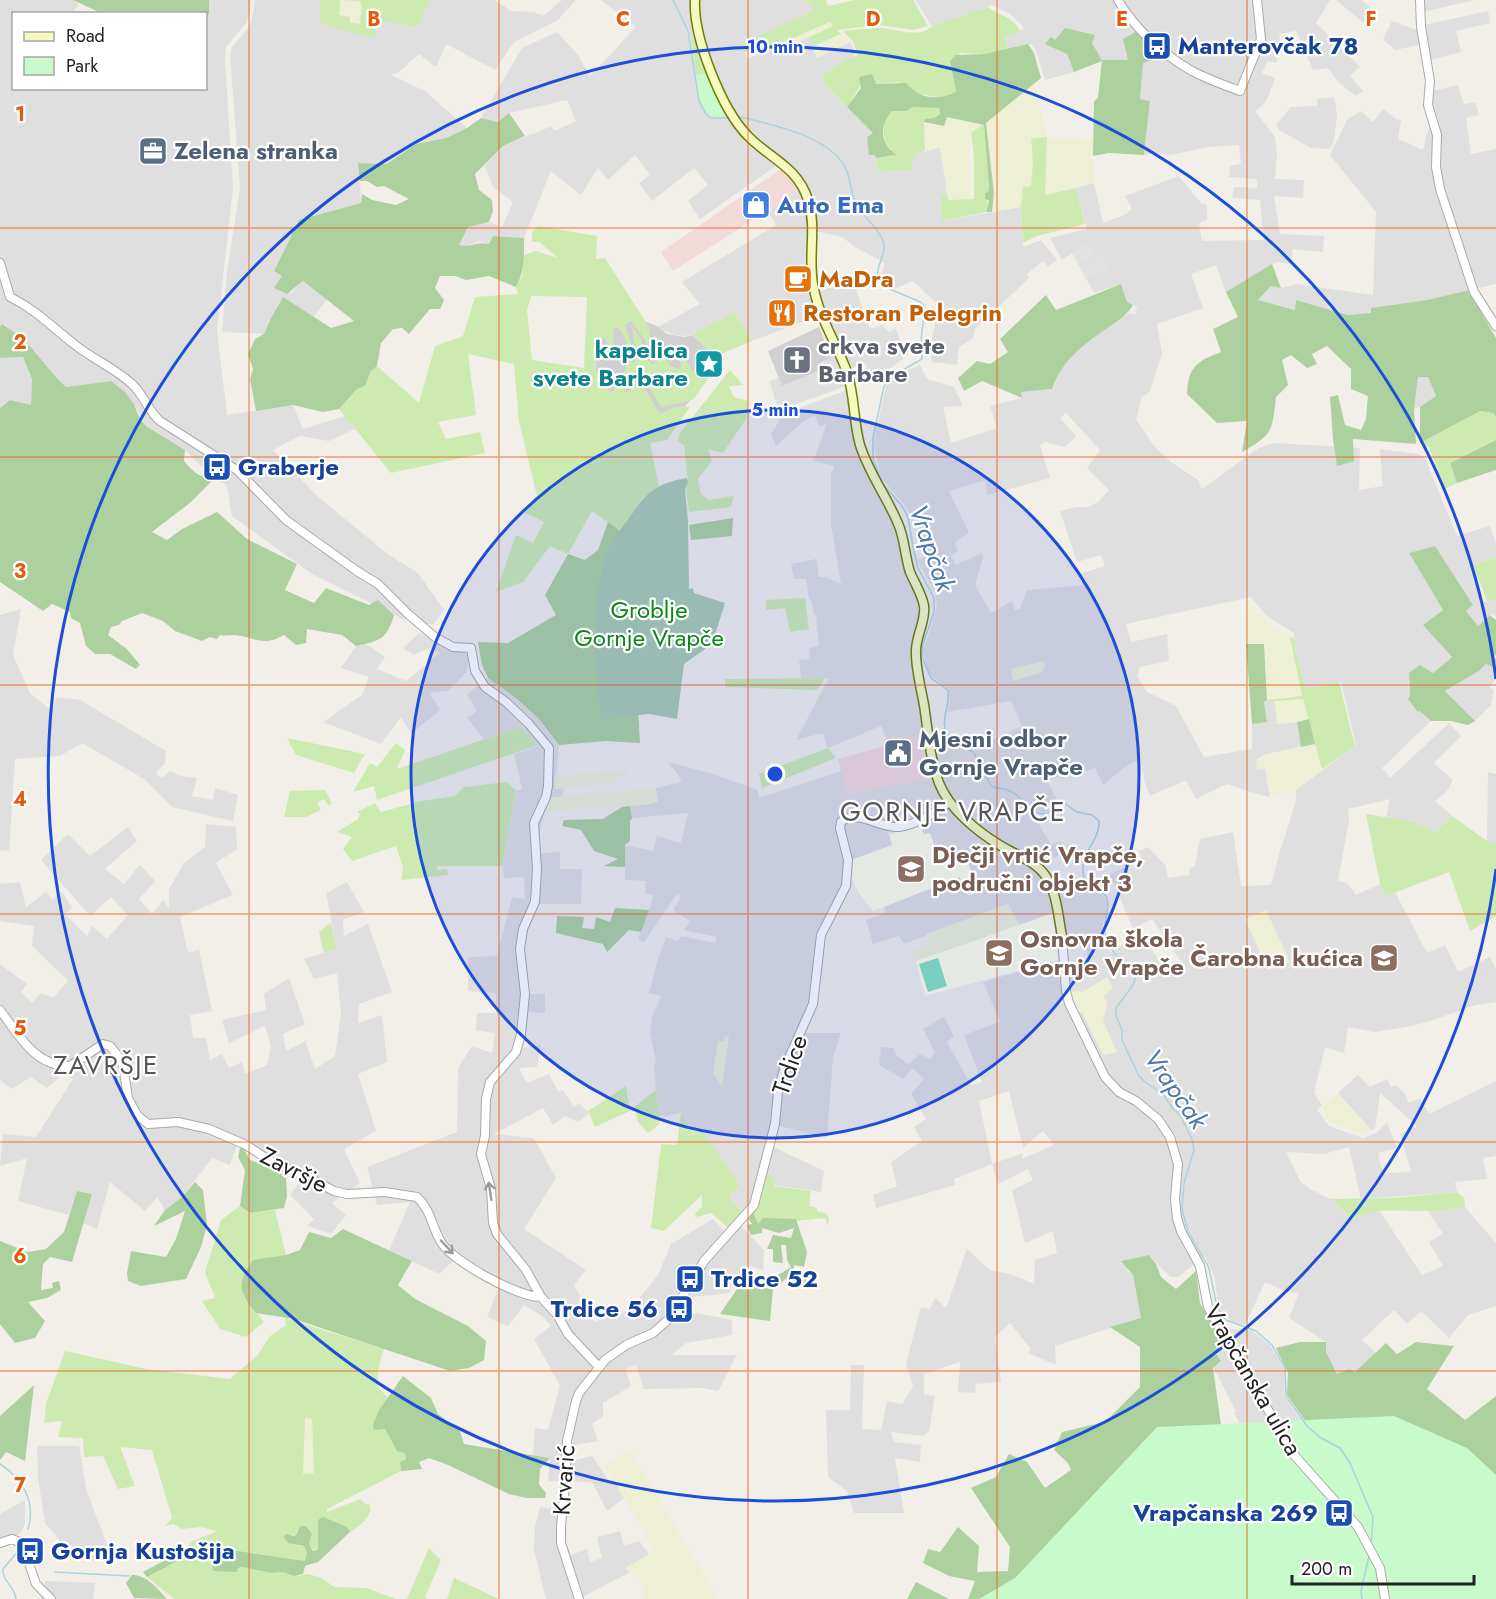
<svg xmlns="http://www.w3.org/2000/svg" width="1496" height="1599" font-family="Jost,sans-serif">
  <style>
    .residential { fill: #e0dfdf; fill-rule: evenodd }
    .commercial { fill: #f2dad9 }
    .education { fill: #ffffe5 }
    .religious { fill: #d0d0d0 }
    .farmland { fill: #eef0d5 }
    .grass { fill: #cdebb0; fill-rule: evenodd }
    .forest { fill: #add19e }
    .cemetery { fill: #aacbaf }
    .park { fill: #c8facc }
    .pitch { fill: #88e0be }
    .parking { fill: #e2e2e2 }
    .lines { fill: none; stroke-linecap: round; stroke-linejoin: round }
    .stream { stroke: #aad3df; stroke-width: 1.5 }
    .tertiary-casing { stroke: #a9a9a9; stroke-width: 10 }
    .secondary-casing { stroke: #707d05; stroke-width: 11 }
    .tertiary { stroke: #fff; stroke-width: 8 }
    .secondary { stroke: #f7fabf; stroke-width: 8 }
    .oneway { stroke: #9c9c9c }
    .grid { fill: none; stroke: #e8590c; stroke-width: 1.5; stroke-opacity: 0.55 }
    .ring { fill: none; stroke: #1d4ed8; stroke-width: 3 }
    .labels { text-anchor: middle; stroke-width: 4.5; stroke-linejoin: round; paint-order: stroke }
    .transit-label { font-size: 24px; font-weight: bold; fill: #164399; stroke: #fff; text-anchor: start }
    .service-label { font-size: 24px; font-weight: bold; fill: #4e5e75; stroke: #fff; text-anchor: start }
    .shop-label { font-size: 24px; font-weight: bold; fill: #366cbe; stroke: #fff; text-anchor: start }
    .food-label { font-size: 24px; font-weight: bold; fill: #c56008; stroke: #fff; text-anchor: start }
    .worship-label { font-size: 24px; font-weight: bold; fill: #5b616d; stroke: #fff; text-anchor: start }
    .culture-label { font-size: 24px; font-weight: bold; fill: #0d838f; stroke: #fff; text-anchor: end }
    .park-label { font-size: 24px; fill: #0c8416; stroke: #fff }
    .education-label { font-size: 24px; font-weight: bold; fill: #785e54; stroke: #fff; text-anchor: start }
    .street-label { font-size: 24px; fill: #222; stroke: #fff }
    .water-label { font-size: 26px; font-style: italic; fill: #4a7aab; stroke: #fff }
    .neighbourhood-label { font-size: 26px; letter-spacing: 1.5px; fill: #555; stroke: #fff }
    .quarter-label { font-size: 27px; letter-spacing: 1.5px; fill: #555; stroke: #fff }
    .grid-label { font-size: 20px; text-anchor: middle; font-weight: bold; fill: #e8590c; stroke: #fff; stroke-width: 4.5; stroke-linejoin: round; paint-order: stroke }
    .centre { fill: #1d4ed8; stroke: #fff; stroke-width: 3 }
    .ring-label { font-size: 18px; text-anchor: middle; font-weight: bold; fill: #1d4ed8; stroke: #fff; stroke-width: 4.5; stroke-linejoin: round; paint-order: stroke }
  </style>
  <rect width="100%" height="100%" fill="#f2efe9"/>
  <path class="residential" d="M0,0H73L79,4L72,13L14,14V88H206V17L209,14V0H251L250,12L246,23L226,47L225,59L233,189L217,331L227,415L293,405L303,429L345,416L355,429L329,441L300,436L273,450L317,496L389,555L418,573L444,610L433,625L401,618L312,574L232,516L227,485L214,479L185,450L146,426L134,404L111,381L66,387L50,373L37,354L21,338L3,324L0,327Z
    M255,0H495L511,11L534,12L543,16L562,0H576L558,20L514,42L495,70L446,44L436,67L419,54L399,72L391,75L425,91L467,128L446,138L416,144L387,164L359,163L361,203L299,220L274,271L282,275L291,293L303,281L327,299L313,318L283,297L271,318L264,334L222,332L227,272L240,188L230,55L232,47L248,28L252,19Z
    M601,0H804L815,10L742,45L747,59L788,39L792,45L809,37L814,46L812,47L817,58L850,42L856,53L821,76L830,90L874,133L867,136L870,155H875L878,171L914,155L940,147L948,195H942V221L1021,207L1023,247L1041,240L1057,260L1048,266L1043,261L1027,274L1029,278L975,329L973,338L959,347L957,365L932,362L930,347L939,306L913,281L894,289L882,283L880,277L885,263L855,247L842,237L811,230L816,308L815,314L810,319L752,341L735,312L693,334L686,336L675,335L656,328L700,304L682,282L776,225L768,210L806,186L803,180L783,161L700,219L688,201L708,185L694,168L652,201L639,183L650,175L635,155L608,180L598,168L581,195L551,171L524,238L493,236L490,244L479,241L466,246L459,245L468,227L489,222L502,227L513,202L493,187L485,166L503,146L552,126L554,131L576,121L567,100L509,113L498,122L481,118L522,48L557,32L578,55L590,76L636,27Z
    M912,0H1330L1316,23L1360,67L1350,76L1363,91L1356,96L1339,83L1328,68L1313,70L1296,31L1280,34L1277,63L1268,61L1262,73L1275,78L1269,95L1263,105L1255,111L1275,137L1277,154L1275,179L1304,180L1303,198L1274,196L1280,234L1324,236L1323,252L1293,249L1291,264L1277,262L1226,292L1216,265L1191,274L1203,308L1157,324L1162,354L1150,391L1142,397L1136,419L1154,446L1171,462L1198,480L1202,489L1260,447L1274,443L1360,448L1359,490L1383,486L1380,449L1418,454L1425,458L1457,536L1490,526L1496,543V557L1470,566L1483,602L1496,600V617L1492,613L1478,627L1466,611L1473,605L1435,547L1409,553L1443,610L1424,625L1452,657L1433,673H1409L1410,695L1420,710L1431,721L1382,768L1390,778L1449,723L1461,736L1434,763L1453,780L1447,791L1435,801L1452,816L1435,832L1411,821L1386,817L1390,799L1348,809L1349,820L1338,881L1347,883L1356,895L1380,884L1386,896L1395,892L1427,953L1445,945L1458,972L1490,957L1496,969V1002L1476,1005L1430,1021L1407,1027L1374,1032L1348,1027L1344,1053L1325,1047L1314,1093L1322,1105L1317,1110L1329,1126L1363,1138L1376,1133L1387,1123L1397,1148L1378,1153L1383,1174L1411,1171L1400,1134L1417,1126L1380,1093L1375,1128L1371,1130L1338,1093L1358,1075L1370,1087L1387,1079L1391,1087L1396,1085L1404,1093L1409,1103L1420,1098L1429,1114L1496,1081V1156L1483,1158L1487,1179L1455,1182L1457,1192L1361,1199L1349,1147L1324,1154L1286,1152L1300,1181L1310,1189L1331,1199L1352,1219L1365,1213L1379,1210L1422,1275L1443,1266L1429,1242L1443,1234L1428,1211L1465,1207L1496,1243V1306L1468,1315L1449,1338L1421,1311L1407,1324L1394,1310L1362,1340L1376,1353L1355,1373L1337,1374L1326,1352V1342L1289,1318L1299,1293L1285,1291L1265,1282L1245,1325L1233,1322L1225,1316L1219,1307L1214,1275L1205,1256L1178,1277H1170L1149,1255L1126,1270L1133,1275L1141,1318L1055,1346L1056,1365L1028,1353L1031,1349L1010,1323L995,1337L1001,1382L976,1384L975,1393L958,1392L960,1362L924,1374V1395L935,1396L929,1431L923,1436L891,1432L894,1442L921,1445L920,1462L895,1458L904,1513H854L847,1491L828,1477L826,1410H850L851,1365H864L862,1429L881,1430L887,1401L902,1404L913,1386L906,1363L921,1307L930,1309L935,1298L946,1308L967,1249L990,1270L1010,1274L1034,1284L1035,1260L1057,1253L1053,1231L1025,1243L1012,1190L1033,1180L1028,1169L998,1184L992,1164L1023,1153L1022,1159L1054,1145L1043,1131L1023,1148L1009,1091L979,1101L992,1164L954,1179L955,1185L876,1208L873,1195L897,1186L891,1162L922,1141L914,1127L926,1119L911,1094L924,1079L913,1068L903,1079L879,1065L881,1047L893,1048L897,1056L908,1064L920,1054L930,1059L935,1053L923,1029L944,1017L954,1036L947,1042L971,1085L982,1082L964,1035L1000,1022L983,982L1060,960L1067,976L1073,968L1088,958L1085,946L1068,933L1060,911L1019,925L1008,904L904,944L899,936L873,944L866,920L886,913L884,907L960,877L968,896L980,891L966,859L948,855L936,847L924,835L920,824L924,816L898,824H884L893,845L846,862L843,885L820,932L812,997L798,1033H841L833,1058L827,1138L772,1124L767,1144L824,1171L821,1192L774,1185L743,1212L729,1197L740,1185L692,1135L681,1112L669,1116H658L654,1067L656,1062L650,1033L652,1017L661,996L649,993L658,959L666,937L678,941L681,936L715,943L717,937L684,930L690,921L673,910L681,897L677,894L644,942L638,940L654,895L645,894L646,881L625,880V845L653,851L657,836L681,843L688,813L632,818L630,806L650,804L658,801L656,788L682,782L676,772L667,762L710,773L758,790L759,798L841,771L847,794L939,776L932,738L948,735L957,747L967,751L1022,726L1011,701L947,712L950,701L949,689L931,676L927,668L923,652L937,607L935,592L917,560L926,557L922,534L915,513L911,516L903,503L881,478L876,457L874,446L876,431L886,386L895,377L920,365L927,379L954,387L963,406L943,407L951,443L997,428L990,406L1022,398L1020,392L1052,389L1058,374L1069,358L1085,343L1129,313L1135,315L1137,307L1127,302L1121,284L1094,293L1072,253L1062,260L1050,238L1087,229L1076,188L1094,183L1103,223L1126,214L1132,209L1125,196L1179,176L1201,203L1207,205V220L1199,223L1202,241L1264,240L1260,200L1232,198L1234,187L1257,188V179L1229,177L1230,166L1241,164L1239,145L1209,147L1170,155L1154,153L1144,155L1150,101L1140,99L1143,63L1170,53L1143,28L1137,33L1128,60H1102L1092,43L1067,54L1074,72L1045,80L1036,50L1032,44L1008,50L1005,36L1024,29L1022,25L1010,14L992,5L965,16L932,26L916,1ZM1066,413L1100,450L1087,468L1109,490L1098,502L1088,507H1076L1060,511L1077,562L1101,555L1105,566L1080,574L1083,585L1027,590L1020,609L1015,610L1012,601L991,613L975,585L983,557L982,553L956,565L951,556L958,551L955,542L969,533L949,491L986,480L987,495L1050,478L1040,445L1045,442L1065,447L1076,436L1060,418ZM1251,597L1267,616L1294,633L1296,654L1306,689L1341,682L1356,745L1296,790V801L1280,851L1271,885L1241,886L1233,832L1200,839L1195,866L1190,868L1189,875L1168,878L1166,866L1148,847L1139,851L1142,860L1110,874L1133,929L1152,919L1182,963L1168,972L1139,933L1111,952L1102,929L1107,906L1105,898L1100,892L1088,886L1084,880L1048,887L1036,868L1066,851L1060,841L1051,845L1034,815L1036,811L1044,813L1048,811L1058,802L1047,781L1060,776L1062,779L1095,768L1103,785L1125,767L1140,759L1145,784L1150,796L1186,780L1196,799L1227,784L1253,793L1270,797L1263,755L1301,747L1297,722L1278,724L1275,701L1264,702L1267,721L1252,724V749L1204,757L1176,706L1147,692L1137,675L1139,672V667L1169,661L1167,634L1131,642L1126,624Z
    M1336,0H1362L1375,11L1364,23Z
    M1424,0H1474L1423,12Z
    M1488,11L1490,23L1456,31L1461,52L1431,60L1428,43L1395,50L1383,39L1392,21L1425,33L1424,25Z
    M1458,85L1464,104L1475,102L1479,115L1466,118L1471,154L1496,149V284L1427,300L1372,308L1371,313L1348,315L1297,300L1296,310L1258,300L1271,286L1281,288L1297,284L1373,295L1376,212L1330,155L1347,120L1361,111L1373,122L1383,109L1396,119L1401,120L1398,139L1423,150L1428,129L1440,126L1432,100V91Z
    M1334,97L1337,114L1334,140L1332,146L1328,149L1311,148L1279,130L1276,125L1291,107L1317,106V99Z
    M852,279L870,329L883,325L888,332L895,328L907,355L873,382L865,363L849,369L828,322L818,292Z
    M834,351L847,386L779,410L769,381L779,378L782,386L823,369L821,362L830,358L829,353Z
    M23,357L32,379L31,406L10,400L0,408V358Z
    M1418,377H1428L1436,396L1420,407L1414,408Z
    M847,390L858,454L898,533L917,596L919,617L912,650L920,709L922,736L889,745L881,726L828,748L823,733L796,740L829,678H801L799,660L810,659L809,648L819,646L816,615H814L811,600L809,599L806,579H794L791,564L816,559L819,577H825L841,584L831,524V474L835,466L813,461L827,424L819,426L815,415L804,421L776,446L771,434L783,414Z
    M21,609L13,655L30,693L52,711L57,697L80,700L166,751L165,763L156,773L162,778L170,771L180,776L197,778L192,796L213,800L215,788L238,795L233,821L172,807L144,779L82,743L60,756L15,759L9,851L0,850V615Z
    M419,633L469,655L466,673L448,691L429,693L440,710L411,734L401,717L381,744L323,722L362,695L369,677L341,668L356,646L366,644L385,657L377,669L406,681L440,653L430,648L414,655L403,648Z
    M1486,664L1496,669V679L1489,687L1494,690L1491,705L1475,721L1445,691L1479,671Z
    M488,678L516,698L539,719L559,745L555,789L564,788L562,797L548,799L539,835L541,853L560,852V869H582L581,904H537L524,943L525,965L529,994H545V1013L528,1012L524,1047L541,1045L537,1067L519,1068L527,1083L549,1074L558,1092L563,1090L574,1107L579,1103L589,1113L578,1122L565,1116L553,1125L543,1108L494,1134L534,1138L556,1178L524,1229L586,1270L574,1285L594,1322L630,1310L658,1275L671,1244L713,1219L726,1232L736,1221L764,1250L763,1270L748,1265L743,1284L731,1286L730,1293L692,1297L680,1316L697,1313L732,1320V1335L686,1343L671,1355H737L718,1391L702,1388L644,1389L636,1365L626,1369L631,1386L603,1403V1416L592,1424L598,1441L575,1445V1460L592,1456L609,1481L614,1480L624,1498L607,1511L592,1482L548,1481L550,1458L533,1455L535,1428L548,1430L560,1386L534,1339L551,1326L542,1316L524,1305L508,1326L487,1317L498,1289L454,1260L439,1274L389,1250L410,1202L377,1205L367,1167L457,1132L458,1068L472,1046L492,1053L495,1033L476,1030L477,1013H496V993L468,991V957L497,956L512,897L525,899L524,877L504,878L502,866L516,791L522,789L514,754L538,746L520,727L484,739L467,718L477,711L467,694Z
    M1488,772L1496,774V844L1487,841Z
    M206,824L236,827L237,849L216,863L233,895L180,917L188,953L199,950L212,1011L190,1015L193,1038H206L210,1060L222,1054L229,1068L242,1062L245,1074L267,1065L271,1046L265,1026L229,1043L222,1020L266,1010L264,994L289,978L305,1024L283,1034L286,1051L305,1041L315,1069L335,1056L341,1013L337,973L314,979L304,959L337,949L326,893L347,882L364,912L343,920L344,936L368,924L392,992L359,1004L358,1023L382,1015L387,1062L358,1074L376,1131L344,1149L360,1183L332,1203L346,1215L331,1234L307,1226L314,1219L290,1195L303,1178L238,1142L230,1165L212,1158L182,1197L165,1210L157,1197L145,1211L110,1182L97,1229L83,1223L91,1194L77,1191L69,1215L18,1201L27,1158L0,1166L3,1134L36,1137L73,1079L64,1073L47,1088L31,1077L12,1089L0,1080V964L27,984L21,992L32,1003L41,993L53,998L68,981L32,946L34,926L0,921V884L20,882L26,907L46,892L52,900L62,891L72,908L65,914L87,936L92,926L107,939L128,915L111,897L90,916L41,860L68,834L90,856L128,827L137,841L105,869L124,884L140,865L155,881L139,899L152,914L163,900L169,908V889L184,863L205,847Z
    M1222,1329L1251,1330L1270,1345L1284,1368L1285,1396L1287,1400L1306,1427L1344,1458L1273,1418L1244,1432L1234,1412L1236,1411L1213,1367L1221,1361L1215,1352L1230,1344Z
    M37,1446H79L87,1492L111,1555L93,1561L72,1555L45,1523L38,1477Z
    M25,1500V1524L20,1534L0,1540V1514Z
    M540,1507L566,1511L564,1537L571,1555L587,1549L590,1562L602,1558L597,1537L620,1531L624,1546L639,1541L654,1560L586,1595L572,1599H546L534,1550L535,1527Z
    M45,1581L95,1583L93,1599H41Z"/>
  <path class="commercial" d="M784,167L801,189L673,271L661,252Z
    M922,736L930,778L847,794L838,759Z"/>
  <path class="education" d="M920,824L924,834L930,833L935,847L942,845L947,855L960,851L962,858L966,859L975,881L964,886L960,877L873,911L858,892L853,880H850L851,860L892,845L889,835Z
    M1053,913L1058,960L925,996L916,961Z"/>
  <path class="religious" d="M632,317L655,325L667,334L684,337L693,335L716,358L720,359L683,410L662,415L606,393L596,377L595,339L604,330Z
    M819,327L831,358L821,362L823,369L782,386L768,351Z"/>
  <path class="farmland" d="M340,0L359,1L362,5L360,24L350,23L339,15Z
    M830,22L833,26L791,45L788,39Z
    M841,34L850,42L817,58L812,47Z
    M1034,84L1047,137L1093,140L1094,183L1045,195L1047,138L1031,140L1033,162L1031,187H1023L1021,207L992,212L994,193L986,123Z
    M947,117L982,125L969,135L972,199L948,200L940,147L925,151L924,122L944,126Z
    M1249,604L1265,621L1290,637L1302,696L1267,700L1264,644H1246Z
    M1044,661L1045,667L1040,673L1013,681L1011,669Z
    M1303,699L1309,719L1277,724L1275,701Z
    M1315,744L1322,769L1296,790L1287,793L1270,794L1266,768L1257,770L1256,760L1263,755Z
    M628,770L627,776L615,777V784L555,789V775Z
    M656,788L658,801L650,804L545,812L548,798L600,792Z
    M1008,904L1019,925L916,961L910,952L928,944L926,934Z
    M1266,910L1290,962L1268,970L1245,919Z
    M1107,977L1113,988L1104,996L1107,1005L1103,1021L1117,1052L1103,1055L1082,1012L1078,1014L1071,993L1076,991L1082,992Z
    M725,1036L729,1037L722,1087L713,1073L718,1041L724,1042Z
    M1338,1093L1371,1130L1365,1134H1361L1329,1121L1323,1107Z
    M304,1418H312L314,1473L310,1475H303Z
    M631,1451L718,1599H643V1583L625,1568L655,1551L605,1465Z"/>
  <path class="grass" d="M321,0H340L339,15L350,17V23L360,24L362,4L359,1L347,0H430L417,27L377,20L374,37L337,29L319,22Z
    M804,0H826L828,6L855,0H913L928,26L914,30L879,25L837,30L841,34L814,46L809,37L833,26L830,22L768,49L765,44L744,53L741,45L814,10Z
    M988,7C999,16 1014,17 1020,31L1005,36L1008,50L985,54L960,53L950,62L956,92L943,98L915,93L899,82L875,84L872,75L861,85L847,107L830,90L821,76L853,55L855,57L858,54L853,42L843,31C854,30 866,28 877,28C894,27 918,40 932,26Z
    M692,40H695L706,73L696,75Z
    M912,106L939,108L940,114L934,118L925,120L924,122L925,151L914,155L912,170L878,171L876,158L894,156L891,149L886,146C883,133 882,122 892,111H907Z
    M984,124L989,188L986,212L942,221L941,195H948V200L974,199V159L971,133Z
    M1047,137L1045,195L1076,188L1085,224L1037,236L1023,243L1021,207L1023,187L1031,186L1033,162L1031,139Z
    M538,226L597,236L596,259L605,258L649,327L652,356L645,340L631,321L625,325L631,343L632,355L622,332L616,326C610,335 616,345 613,356L610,346L604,338L598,339C591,355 595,386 613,392L617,384L622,385L625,392H630L636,383L647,392L658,411L663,413L674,407H690L667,440L650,443L659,487L642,499L620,531L592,511L568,554L550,546L523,582L496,592L516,535L533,543L544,522L525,513L537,496L519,421L514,364L468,354L476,415L438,422L446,439L480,432L485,453L391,473L339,409L357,389L365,386L371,371L377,366L419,403L435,346L463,336L475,297L518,294L516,287L522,276L524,255L536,251L558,258L539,242H532V232ZM531,296L587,297L584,368L532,360L527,311Z
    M735,312L752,341L714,357L693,334Z
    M632,327L641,339L647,360L654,365L657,357L654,334L669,365L678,369L681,367L678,345L692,371L701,370L697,346L713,372L693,400L661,407L649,388L638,380L632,382L629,388L621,381L628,361L635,363L634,340Z
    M730,370L743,385L729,386L734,397L748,401L746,419L723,453L708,449L712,461L698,479L701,494L709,500L734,496L731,507L689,512L686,489L688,482L684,445L678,442L679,434Z
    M1480,411L1493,413L1496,417V440L1450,463L1457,483L1445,489L1429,447L1420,443Z
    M1496,557V600L1487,601L1473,565Z
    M805,598L809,629L790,632L785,608L766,610V600Z
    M1290,637L1294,638L1296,654L1306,689L1339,682L1355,746L1322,769L1303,699L1264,702L1267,700L1302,696Z
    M825,678L817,690L725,687V679Z
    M520,727L538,745L377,800L374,786L353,792L370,763L377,767L396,743L405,750L397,769Z
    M287,738L365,754L354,773L296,755Z
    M828,748L836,758L762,788L759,774Z
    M507,782L516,791L502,866H437V870L447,869L448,875L401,880L403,868L396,846L352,861L343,849L352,837L337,832L358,819L360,814L357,812L375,803L381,812L421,801L455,796L464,787Z
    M325,790L332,803L329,806L324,799L317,803L321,810L306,817H284L290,791Z
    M1366,814L1411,821L1435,832L1452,816L1487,841L1496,844V916L1470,931L1449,872L1386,896L1380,884Z
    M331,922L337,949L324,953L319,932Z
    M626,1086L630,1111L595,1127L588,1111Z
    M656,1090L660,1124L648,1133L638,1122L634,1107Z
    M681,1112L692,1134L702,1131L740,1185L729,1197L743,1212L728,1228L711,1213L696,1217L695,1214L702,1206V1195L664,1231L651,1228L661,1144L677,1145Z
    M765,1176L775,1178L774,1186L811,1191L809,1206L817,1208V1211L826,1213L829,1219L828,1226L825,1218L758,1225L753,1212Z
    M1457,1192L1464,1198L1465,1207C1453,1209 1440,1211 1427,1211C1399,1212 1379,1206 1352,1219L1331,1199L1394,1198Z
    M240,1206L250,1213L275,1210L286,1255L253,1261L243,1296L264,1322L246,1337L220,1329L202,1301L215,1298L205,1272L221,1220Z
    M285,1318L384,1349C380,1359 377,1376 377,1386L388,1398L379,1410L385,1429L397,1450L405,1452L406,1459L400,1462L401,1471L327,1509V1512L360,1499L366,1505L369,1503L371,1510C367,1520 360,1526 350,1532C343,1523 329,1519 318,1520L319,1550L316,1551L310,1548L309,1543L311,1534H297L289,1536L298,1546H304L307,1553L305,1561C266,1555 225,1548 186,1549L192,1541L218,1531L200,1527L182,1529L174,1524L165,1526L172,1518L152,1450L120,1447L135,1486L118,1489L103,1456L84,1457L83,1438L58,1437L62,1421L44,1423L46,1404L65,1351L146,1369L230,1379L258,1355L270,1336L286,1325ZM305,1418L312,1419L314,1473L303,1474Z
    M429,1548L441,1560L425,1597L427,1599H407Z
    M194,1553H212L237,1572V1568L242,1567L271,1573L283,1572L299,1576L308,1574L322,1578L334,1587L366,1588L396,1599H174L147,1577Z
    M454,1578L499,1599H447Z"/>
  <path class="forest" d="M73,0H209V14L206,17V14L101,13Z
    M1065,28L1095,35L1092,43L1102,60H1128L1123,39L1142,28L1170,53L1143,63L1140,99L1150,101L1144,155L1109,153L1093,156L1094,102L1098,97L1102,61L1074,72L1067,54L1045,44L1051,37L1055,40Z
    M1028,44L1034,53L1041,78L986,123L994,193L992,212H986L989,200L985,199V193L988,192L989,188L984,125L947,117L944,126L924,122L925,119L934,118L940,114L939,108L912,107L907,111H892C884,120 880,133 886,144C887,148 893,151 896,155L876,158L875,155H869L867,137L873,133L847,107L861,88L859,77L872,74L876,84L906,83C920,99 937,101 956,92L950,61L956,55L985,54Z
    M509,113L525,136L503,146L475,174L479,190L492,200L493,211L489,222L468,227L459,245C470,248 476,241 489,244L493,236L524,238C524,257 525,270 516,287L489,276L466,280L455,276H440L435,288L444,300L440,309H430L409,334L402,328L393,329L381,343L377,366L371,371L365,386L357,389L339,409L323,412L293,405L256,411L250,379L253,369L248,354L255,339L264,334L271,318L283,297L331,328L354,321L303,281L287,294L274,288L282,276L274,271L299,220L361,203L362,194L372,200L396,205L409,199L384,186L377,187L367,181H360L358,163L387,164L416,144L446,138L467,128L481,118L498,122Z
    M1272,264L1281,288L1271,286L1258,300L1295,310L1296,300L1348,315L1371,313V308L1427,300L1474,289L1473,298L1496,338V417L1493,413L1480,411L1420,443V407L1436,396L1428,377H1418L1414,408L1416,444L1353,439L1354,461L1337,466L1333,439L1330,397L1338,395L1345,425L1361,430L1366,419L1368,396L1351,389V369L1327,346L1312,354L1317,364L1307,368L1291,355L1282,360L1288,385L1276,397C1272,432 1273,434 1242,452L1247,421L1217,423L1187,394C1188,367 1197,361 1221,352L1213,329L1238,317L1226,292Z
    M1121,284L1127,302L1133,305C1127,315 1119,320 1109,327C1084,344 1062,360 1052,389L1021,392L1022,398L982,381L964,391L958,378L977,361L990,364L1008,352L1000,339L1046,295L1056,310Z
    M2,324C9,329 16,333 22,338C38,353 49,372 66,387L111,381L125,392L134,404L139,417L146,426L185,450L184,461C192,471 200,478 214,479L191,502L152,532L167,540L182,529L217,512L247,539L297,564L285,590L314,603L326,588L369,605L378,600L394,615C387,639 380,641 356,646L342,635L307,629L306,643L296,645L284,635C263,647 257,638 235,635C230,635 225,636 220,635L217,639L210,637L202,641L175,631L163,621L142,613L122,621L119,625L111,627L108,635L127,649L140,665L136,669L110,654H95L86,646L80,623L71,618L70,612L52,604L43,611L0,582V408L10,400L31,405L32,379L23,357L0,358V327Z
    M1496,440V470L1457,483L1450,463Z
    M733,518L732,536L691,540L689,525Z
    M608,522L620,531L609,547L601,573L594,633L638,709L640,743L606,741L559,745L539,719L516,698L488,678L482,665L478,642L508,643L556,615L545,595L568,554L585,560L598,550Z
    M1435,546L1473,605L1466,611L1478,626L1490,615L1496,620V654L1494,658L1496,659V669L1486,664L1479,671L1445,691L1475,721L1468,725L1451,721H1431L1420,711L1418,712L1408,699L1410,695L1409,673L1420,665L1433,673L1452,657L1423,625L1443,610L1409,553Z
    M1246,644H1264L1267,700L1264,702L1267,722L1252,724Z
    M1309,719L1315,744L1301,747L1297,722Z
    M630,806L632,818L630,821V841L625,845V867L604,866L618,859L594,851L581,830L562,826L564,820L603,819L622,807Z
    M615,908L649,910L641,932L629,930L607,952L603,944L556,933L557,916L584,917L582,928L594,929L596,917L610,922Z
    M241,1144L250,1160L274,1168L286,1178L287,1196L284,1208L250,1213L240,1206L245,1170L238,1157Z
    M195,1182L203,1190L207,1225L201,1247L186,1279L141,1286L128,1281L127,1273L131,1251L166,1257L176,1239L185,1211L154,1226L165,1210L182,1197Z
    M77,1191L92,1194L72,1262L50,1257L43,1264L41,1290L53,1288L52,1283L59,1281L61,1290L47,1298L28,1302L45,1321L35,1338L15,1343L0,1324V1241L28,1252L46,1249L64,1232Z
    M753,1212L758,1224L763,1218L796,1219L807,1252L804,1267L794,1265V1274L808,1276L804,1288L788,1277L777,1286L768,1281L791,1267L787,1260L786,1245H781L783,1263L773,1262V1249H767L773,1235L791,1238L794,1228L779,1233L762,1228V1233L751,1235L747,1225L752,1224L749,1219Z
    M343,1229L412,1261L398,1285L415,1299L468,1326L486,1341L484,1360L469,1368L450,1371L294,1319L256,1313C238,1291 237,1284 253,1260L286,1255L300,1250L309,1232L331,1238Z
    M1149,1255L1156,1264L1161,1277L1176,1289L1196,1271L1200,1303L1225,1346L1215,1352L1221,1361L1213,1368L1221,1425L1345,1599H968L975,1581L949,1576L923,1563L928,1549L940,1552L958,1527L979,1546L977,1572L1008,1571L1010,1547L971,1488L996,1477L1009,1454L1027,1462L1045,1488L1071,1470L1068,1463L1054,1450L1062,1432L1105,1422L1140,1387V1347L1110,1327L1141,1318L1133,1275L1121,1261Z
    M739,1286L773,1289L770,1321L720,1314Z
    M1300,1342H1326V1352L1337,1374L1349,1369L1355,1372L1386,1343L1397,1354L1416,1342L1454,1346L1427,1389L1465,1420L1496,1396V1599L1308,1425L1287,1395L1288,1373L1276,1348Z
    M403,1376L431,1398L438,1414L460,1431L464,1444L550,1458L540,1469L539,1484L546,1493L545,1498H526L509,1494L448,1465L429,1458L419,1462L422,1469L401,1471L400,1462L406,1459L405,1453L397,1451L385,1429L374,1430L373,1425L379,1410Z
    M34,1385L25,1461L6,1452L0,1460V1416Z
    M323,1517L347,1527L350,1532L318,1562L305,1566L303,1574L294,1576L283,1572L271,1573L242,1567L238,1568L237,1572L213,1571L212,1554L193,1553L147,1577L143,1572L186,1549L210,1547L305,1561L307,1553L304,1546L288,1543L284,1538V1536L286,1534L294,1536L297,1534L300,1526H306L312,1534C309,1541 308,1546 313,1551L318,1550V1520Z
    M132,1575C146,1574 158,1589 167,1599L134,1598L126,1583Z
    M916,1582L949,1599H907Z"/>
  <path class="cemetery" d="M687,478L688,482L685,490L688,521L689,589L693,588L694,593L725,603L712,644L684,664L677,719L649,714L601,719C593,666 589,600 608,549C613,538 622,528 629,518C646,493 656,483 687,478Z"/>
  <path class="park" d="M706,73L727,115L713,117C699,108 698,90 696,75Z
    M1394,1416L1467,1448L1496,1475V1599H979L1015,1578L1157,1427Z"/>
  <path class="pitch" d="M938,958L947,986L928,992L919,964Z"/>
  <path class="parking" d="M1088,244L1096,255L1079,265L1072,253Z
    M1101,255L1108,268L1086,279L1080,267Z"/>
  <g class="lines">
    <path class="stream" d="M673,0L688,31L699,101L706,114L711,118H729
      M737,117H741C773,125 825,135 844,165C851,176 850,192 856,204C863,217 878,227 883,241C888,255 872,269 880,281C883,287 892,290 899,293C929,306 926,299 922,331C920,340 923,350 922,359L896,374L884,386L873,438V459L882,483L902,506L908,517L914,552L918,568L934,598V612L923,644L922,657L931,678L948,690C951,714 933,722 957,745C962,750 969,748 974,753L991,786C997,789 1004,788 1010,791C1025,797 1026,815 1047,814L1056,804L1064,803L1077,812L1092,815L1099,821C1100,843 1078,852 1084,877C1087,888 1099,887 1105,895C1113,904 1100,924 1107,940C1109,946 1115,955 1120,959C1127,964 1134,964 1137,973L1133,985L1116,1008V1016L1122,1030V1040L1139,1076L1145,1082L1163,1094L1173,1109L1180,1115L1192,1139L1194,1150L1184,1183L1182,1209L1188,1231L1209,1268L1217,1307L1226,1320L1256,1331L1272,1345L1285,1368L1286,1396L1307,1426L1321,1438L1340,1448L1350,1463L1373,1517L1371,1545
      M0,1464C23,1479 36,1502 28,1529
      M55,1572L129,1576
      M16,1599C15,1586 2,1582 3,1569L19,1550
      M1362,1599L1361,1591L1369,1556"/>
    <g class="tertiary-casing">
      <path id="tertiary" d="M1118,0C1134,28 1164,55 1192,71C1207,79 1224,85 1240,91L1261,39L1257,0
        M1420,0L1421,27L1430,81L1428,105L1437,135L1436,167L1440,189L1474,292L1496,326
        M0,263L10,297C35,309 52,327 74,344C92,359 115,368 132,384C144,395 148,411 160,421L237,470L286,520L357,571L378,584L408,614L435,637L453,647L471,648L475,671L485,687L506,702L529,724L549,748L548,786L546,797L534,823L537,869L535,902L523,929L520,949L525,994L521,1034L516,1052L490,1082L486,1099L485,1136L481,1154L491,1189L493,1223L497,1234L526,1270L541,1297L558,1316L568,1334L599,1367
        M1062,936L1066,991L1069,1003L1105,1077L1119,1092L1136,1101L1158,1119L1170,1137L1178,1164L1175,1199L1177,1218L1181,1231L1200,1266L1208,1307L1295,1456L1358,1527L1380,1568L1385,1599
        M0,1010C18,1034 35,1067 70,1066L103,1044L110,1046L119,1057L123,1065L128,1098L137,1115L148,1124L178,1122L209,1129L246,1145L272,1162L304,1175L334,1191L347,1194L385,1192L417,1197C431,1210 432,1227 441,1242C453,1262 518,1297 541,1297
        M0,1543L12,1539L22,1543L36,1584L51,1599
        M579,1599L561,1543V1526L565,1486L567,1441L576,1401L579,1393L605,1360L626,1345L653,1333L669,1319L704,1261L754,1205L775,1124L778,1092L784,1069L813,1004L821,935L846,886L848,860L840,828L841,822C856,808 881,829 899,827C917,824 935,813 949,802"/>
    </g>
    <g class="secondary-casing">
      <path id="secondary" d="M695,0C693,37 722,110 748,136C769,158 798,167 808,200C817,228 808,255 813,284C818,316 836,342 847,372C855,396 853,421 860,445C869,474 888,498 899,526C905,541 905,557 910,572C915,584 922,594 924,606C926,622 915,637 916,653C916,670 921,688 924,705C928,731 930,759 939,783C949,809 978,832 1001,846C1016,855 1035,861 1045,875C1057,892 1058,916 1062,936"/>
    </g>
    <use href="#tertiary" class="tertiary"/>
    <use href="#secondary" class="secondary"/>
  </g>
  <defs><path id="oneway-shaft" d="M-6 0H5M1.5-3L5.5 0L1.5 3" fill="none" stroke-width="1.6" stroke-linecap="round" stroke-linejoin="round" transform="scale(1.5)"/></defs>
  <g class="oneway">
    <use href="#oneway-shaft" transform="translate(490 1191) rotate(-99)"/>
    <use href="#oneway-shaft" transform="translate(447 1247) rotate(47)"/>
  </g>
  <path class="grid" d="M249,0V1599M499,0V1599M748,0V1599M997,0V1599M1247,0V1599M0,228H1496M0,457H1496M0,685H1496M0,914H1496M0,1142H1496M0,1371H1496"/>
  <circle cx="775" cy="774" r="364" fill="#1d4ed8" fill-opacity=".12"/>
  <g class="ring">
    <circle cx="775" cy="774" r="364"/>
    <path d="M1496 869A727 727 0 1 1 1496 679"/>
  </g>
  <defs>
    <g id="bus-square" transform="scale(1.5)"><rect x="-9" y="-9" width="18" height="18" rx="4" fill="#1a4fb4" stroke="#fff"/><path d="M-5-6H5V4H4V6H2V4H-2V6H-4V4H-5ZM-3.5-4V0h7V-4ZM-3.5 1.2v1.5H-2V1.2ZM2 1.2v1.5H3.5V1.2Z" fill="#fff"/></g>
    <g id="office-square" transform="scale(1.5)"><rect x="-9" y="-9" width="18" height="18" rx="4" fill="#5c6f8a" stroke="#fff"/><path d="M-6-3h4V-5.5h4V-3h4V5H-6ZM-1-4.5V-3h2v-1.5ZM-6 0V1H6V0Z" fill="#fff"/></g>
    <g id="shop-square" transform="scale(1.5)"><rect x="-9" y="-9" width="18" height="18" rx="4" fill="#3f7fe0" stroke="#fff"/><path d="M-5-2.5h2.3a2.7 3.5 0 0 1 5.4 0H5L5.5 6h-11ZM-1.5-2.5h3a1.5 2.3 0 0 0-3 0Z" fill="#fff"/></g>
    <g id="cafe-square" transform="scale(1.5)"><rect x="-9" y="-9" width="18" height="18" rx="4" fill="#e8710a" stroke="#fff"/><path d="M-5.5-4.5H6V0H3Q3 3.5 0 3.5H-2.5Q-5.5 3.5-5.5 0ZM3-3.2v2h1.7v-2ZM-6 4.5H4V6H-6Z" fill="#fff"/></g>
    <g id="restaurant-square" transform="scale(1.5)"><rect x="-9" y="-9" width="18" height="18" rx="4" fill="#e8710a" stroke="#fff"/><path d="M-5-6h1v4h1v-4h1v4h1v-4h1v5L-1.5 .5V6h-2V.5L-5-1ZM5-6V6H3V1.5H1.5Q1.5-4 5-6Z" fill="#fff"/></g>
    <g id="church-square" transform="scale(1.5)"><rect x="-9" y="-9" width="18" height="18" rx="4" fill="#6b7280" stroke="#fff"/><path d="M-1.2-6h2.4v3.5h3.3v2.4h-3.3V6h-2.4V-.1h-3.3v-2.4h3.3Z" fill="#fff"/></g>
    <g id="sight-square" transform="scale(1.5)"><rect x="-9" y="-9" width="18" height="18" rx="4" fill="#0f9aa8" stroke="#fff"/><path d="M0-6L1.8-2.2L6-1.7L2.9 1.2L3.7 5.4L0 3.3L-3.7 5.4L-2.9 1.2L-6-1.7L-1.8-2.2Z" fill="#fff"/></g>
    <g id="civic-square" transform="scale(1.5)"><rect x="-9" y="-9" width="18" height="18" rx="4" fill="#5c6f8a" stroke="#fff"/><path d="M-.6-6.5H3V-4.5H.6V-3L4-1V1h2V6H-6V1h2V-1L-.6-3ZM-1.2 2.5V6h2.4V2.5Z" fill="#fff"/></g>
    <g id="school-square" transform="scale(1.5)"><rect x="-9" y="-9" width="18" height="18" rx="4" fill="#8d6e63" stroke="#fff"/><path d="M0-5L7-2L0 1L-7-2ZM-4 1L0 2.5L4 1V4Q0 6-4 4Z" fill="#fff"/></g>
  </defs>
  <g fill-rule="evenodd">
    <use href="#bus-square" x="1157" y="46"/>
    <use href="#office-square" x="153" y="151"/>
    <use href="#shop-square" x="756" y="205"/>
    <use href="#cafe-square" x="798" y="279"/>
    <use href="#restaurant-square" x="782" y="313"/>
    <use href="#church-square" x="797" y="360"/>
    <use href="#sight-square" x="709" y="364"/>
    <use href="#bus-square" x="217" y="467"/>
    <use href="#civic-square" x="898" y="753"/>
    <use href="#school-square" x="911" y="869"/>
    <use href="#school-square" x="999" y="953"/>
    <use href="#school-square" x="1384" y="958"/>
    <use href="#bus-square" x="690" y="1279"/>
    <use href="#bus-square" x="679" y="1309"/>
    <use href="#bus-square" x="1339" y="1513"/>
    <use href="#bus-square" x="30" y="1551"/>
  </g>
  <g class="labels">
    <g class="transit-label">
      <text x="1178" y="54">Manterovčak 78</text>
      <text x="238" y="475">Graberje</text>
      <text x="711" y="1287">Trdice 52</text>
      <text x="658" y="1317" text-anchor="end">Trdice 56</text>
      <text x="1318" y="1521" text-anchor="end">Vrapčanska 269</text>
      <text x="51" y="1559">Gornja Kustošija</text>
    </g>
    <g class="service-label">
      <text x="174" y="159">Zelena stranka</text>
      <text x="919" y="747">Mjesni odbor<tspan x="919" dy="28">Gornje Vrapče</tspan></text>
    </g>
    <g class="shop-label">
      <text x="777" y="213">Auto Ema</text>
    </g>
    <g class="food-label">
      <text x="819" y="287">MaDra</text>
      <text x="803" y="321">Restoran Pelegrin</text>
    </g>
    <g class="worship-label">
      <text x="818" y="354">crkva svete<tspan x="818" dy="28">Barbare</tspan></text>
    </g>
    <g class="culture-label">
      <text x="688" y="358">kapelica<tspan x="688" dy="28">svete Barbare</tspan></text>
    </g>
    <g class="park-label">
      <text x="649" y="618">Groblje<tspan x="649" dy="28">Gornje Vrapče</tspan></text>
    </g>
    <g class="education-label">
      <text x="932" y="863">Dječji vrtić Vrapče,<tspan x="932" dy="28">područni objekt 3</tspan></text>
      <text x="1020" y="947">Osnovna škola<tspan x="1020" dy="28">Gornje Vrapče</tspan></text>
      <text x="1363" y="966" text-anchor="end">Čarobna kućica</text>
    </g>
    <g class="street-label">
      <text transform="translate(790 1065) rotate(-71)" y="8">Trdice</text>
      <text transform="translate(294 1170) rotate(27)" y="8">Završje</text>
      <text transform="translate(1253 1380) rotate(60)" y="8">Vrapčanska ulica</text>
      <text transform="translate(564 1480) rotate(-86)" y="8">Krvarić</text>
    </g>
    <g class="water-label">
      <text transform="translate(932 548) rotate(71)" y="9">Vrapčak</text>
      <text transform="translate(1176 1089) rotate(55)" y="9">Vrapčak</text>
    </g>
    <g class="neighbourhood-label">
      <text x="106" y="1074">ZAVRŠJE</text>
    </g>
    <g class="quarter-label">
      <text x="953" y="821">GORNJE VRAPČE</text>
    </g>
  </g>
  <g class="grid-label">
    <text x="374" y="26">B</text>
    <text x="623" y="26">C</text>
    <text x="873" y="26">D</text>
    <text x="1122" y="26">E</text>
    <text x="1371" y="26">F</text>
    <text x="20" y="121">1</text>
    <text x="20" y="349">2</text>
    <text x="20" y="578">3</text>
    <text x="20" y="806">4</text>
    <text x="20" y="1035">5</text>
    <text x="20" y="1263">6</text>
    <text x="20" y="1492">7</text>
  </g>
  <circle cx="775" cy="774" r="9" class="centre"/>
  <g class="ring-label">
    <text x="775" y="53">10 min</text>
    <text x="775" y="416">5 min</text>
  </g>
  <rect x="12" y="12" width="195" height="78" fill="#ffffff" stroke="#a7a7a7" stroke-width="1.5"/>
  <rect x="24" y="32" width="30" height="9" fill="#f7fabf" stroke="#a7a7a7" stroke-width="1.5"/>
  <text x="66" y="42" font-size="18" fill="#222222">Road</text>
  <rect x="24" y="57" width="30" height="18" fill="#c8facc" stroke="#a7a7a7" stroke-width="1.5"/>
  <text x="66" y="72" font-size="18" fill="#222222">Park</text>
  <path d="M1292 1575v9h182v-9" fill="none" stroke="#222222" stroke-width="3"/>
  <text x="1301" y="1575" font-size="18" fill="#222222" stroke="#ffffff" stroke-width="4.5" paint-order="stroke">200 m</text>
</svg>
